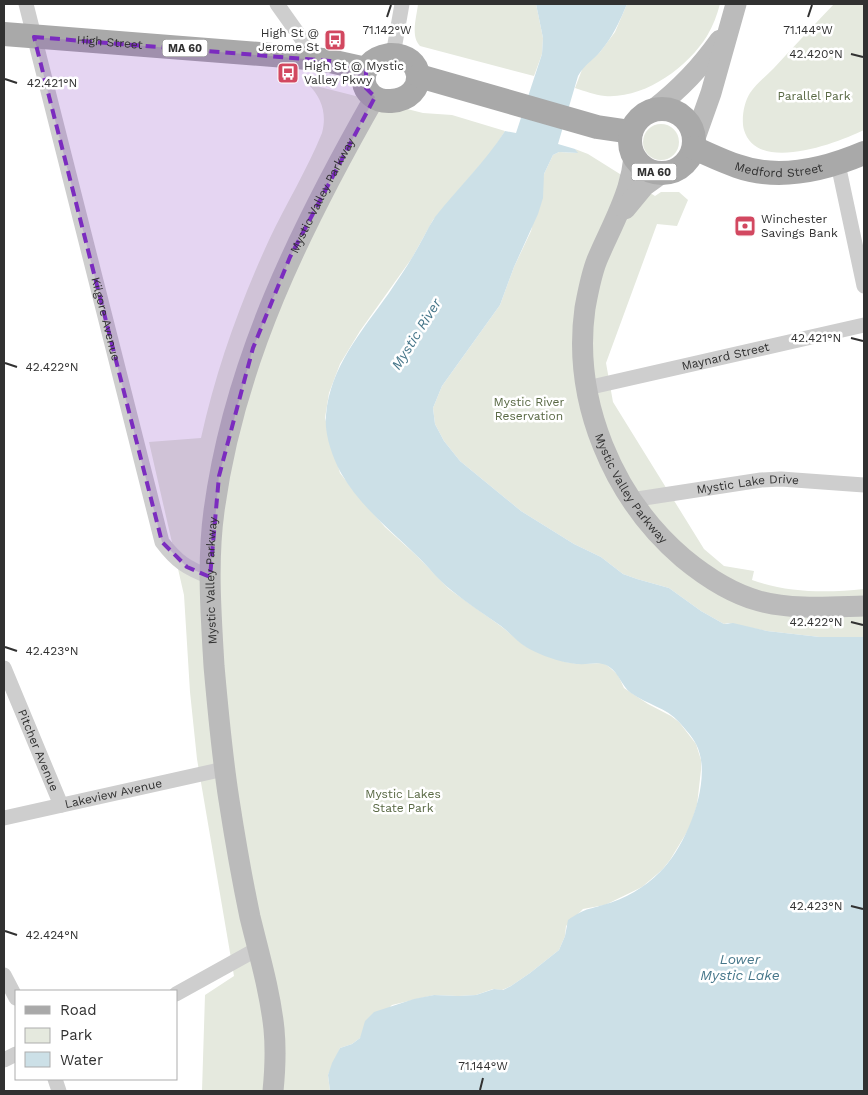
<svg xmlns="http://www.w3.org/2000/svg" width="868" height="1095" font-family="'Work Sans',sans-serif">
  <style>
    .green { fill: #e5e9de }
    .water { fill: #cce0e7 }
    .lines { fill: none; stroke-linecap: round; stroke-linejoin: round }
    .street { stroke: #cecece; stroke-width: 15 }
    .secondary { stroke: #bbb; stroke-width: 21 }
    .primary { stroke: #a9a9a9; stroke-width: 24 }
    .marked { fill: #7b2cbf; fill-opacity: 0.2; stroke: #7b2cbf; stroke-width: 4; stroke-dasharray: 10 6; stroke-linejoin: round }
    .ticks { fill: none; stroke: #313131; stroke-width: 2 }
    .labels { text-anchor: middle; stroke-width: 5; stroke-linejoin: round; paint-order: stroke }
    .shield { fill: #fff; stroke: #6f6f6f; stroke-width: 1 }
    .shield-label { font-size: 11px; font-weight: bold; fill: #313131 }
    .poi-label { font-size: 12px; fill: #313131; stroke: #fff; text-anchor: start }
    .street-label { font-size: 12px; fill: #313131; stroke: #fff }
    .park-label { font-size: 12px; fill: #586843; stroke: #fff }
    .water-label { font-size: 14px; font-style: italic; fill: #47778a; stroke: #fff }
    .ticks-label { font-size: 12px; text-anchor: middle; fill: #313131; stroke: #fff; stroke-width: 5; stroke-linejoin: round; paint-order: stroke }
  </style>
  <rect width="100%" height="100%" fill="#fff"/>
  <path class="green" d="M418,4H536L543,38L542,54L534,76L420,46C410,36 417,16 418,4Z
    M627,4H720C717,15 713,26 707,36C687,68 644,99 605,96C594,95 585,91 575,88L583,67L600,52L615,32Z
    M834,4H864V130C837,143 757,174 744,130C741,119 744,102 750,93C756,84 766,76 774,68C794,46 814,25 834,4Z
    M308,84L423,113L452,115L505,131L493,150L433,220L412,258L360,331L340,364L329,393L325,418L340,473L358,496L385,527L417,556L449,589L502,627L525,646L565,662L579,664L603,663L608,666L618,675L624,688L648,704L671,716L679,722L696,744L701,760V770L697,805L690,827L670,860L662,870L642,887L605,905L583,909L566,926L565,936L559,950L530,973L511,986L502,990L493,989L476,995L458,996L434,995L392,1005L360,1038L352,1044L340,1048L328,1075L330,1091H202L205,995L234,976L197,759L190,692L184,595L149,442L201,438C216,370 240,303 269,240C286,204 307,170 322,133C327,114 322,98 308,84Z
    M643 142a18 18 0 1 1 36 0a18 18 0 1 1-36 0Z
    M575,149L588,154L655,196L661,192H679L688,200L677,226L657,224L606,363L613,402L704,549L724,566L754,571L752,580C788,593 827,593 864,589V637H820L767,631L728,623L724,624L701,611L669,588L637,579L623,574L601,557L574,544L521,511L460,461L444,441L435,424L433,408L442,386L500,305L514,267L531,231L544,174L553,155L559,152L577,153Z"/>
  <path class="water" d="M536,4H627C620,21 612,38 600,52C592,61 584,65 578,76L558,144L575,149L578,153L559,152L553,155L544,174L543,198L538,214L514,267L500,305L442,386L433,408L435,424L444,441L460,461L521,511L574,544L601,557L623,574L637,579L669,588L701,611L724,624L733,623L767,631L820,637H864V1091H330L328,1075L332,1063L340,1048L352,1044L360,1038L365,1021L374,1012L414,999L434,995L458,996L476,995L494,989L503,990L511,986L530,973L559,950L565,936L568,920C584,909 586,910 603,905C625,899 645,887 660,872C687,846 714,778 696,744C692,736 684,728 679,722C667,708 646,704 631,693C621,686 619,671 606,665C597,661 588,665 579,664C565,664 539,655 526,647C517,641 510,633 501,626C484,614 467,603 451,590C438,580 428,566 416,555C390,530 359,505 341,473C332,457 324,433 326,415C330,367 362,331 389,293C397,281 406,268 413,256C421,243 427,229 435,217C458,188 485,162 505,131L516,133L542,54L543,38Z"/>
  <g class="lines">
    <g class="street">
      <path id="s1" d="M26,4L162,542C177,562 187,568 210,577"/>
      <path d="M277,4L316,59"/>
      <path d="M393,55L402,4"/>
      <path d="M838,164L864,286"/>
      <path id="s2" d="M587,388L864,325"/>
      <path id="s3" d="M631,500L761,480L781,479L864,485"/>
      <path id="s4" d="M4,668L61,805"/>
      <path id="s5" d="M4,818L224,769"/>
      <path d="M4,975L16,998"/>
      <path d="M176,994L257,949"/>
      <path d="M4,1060L16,1054"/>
      <path d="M55,1079L59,1091"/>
    </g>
    <g class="secondary">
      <path d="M653,110C681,88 700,68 720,40"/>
      <path d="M695,138L711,93L736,4"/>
      <path id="s6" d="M634,157C633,167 631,177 628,187C620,213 607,236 597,260C591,275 588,292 585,308C572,401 613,498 683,558C706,577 730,593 759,601C793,610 829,607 864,606"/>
      <path d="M625,209L644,186L662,173"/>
      <path id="s7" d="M273,1091C275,1071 276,1050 274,1029C270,991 259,954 250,917C242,879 235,839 229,800C222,756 218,711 214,666C211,614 207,562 214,511C234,361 301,227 375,97"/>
    </g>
    <g class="primary">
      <path id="s8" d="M4,34L298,57L330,61L366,69"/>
      <path d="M389,55C426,53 429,98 391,101C358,103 352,61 389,55Z"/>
      <path d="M419,76L597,127L631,132"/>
      <circle cx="662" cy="141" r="32"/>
      <path id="s9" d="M694,148C708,154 722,161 737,166C779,181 824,170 864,153"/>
    </g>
  </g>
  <path class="marked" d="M34,37L330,61L366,69V88L375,97L290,257L253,348L219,476L210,577L187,567L162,542Z"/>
  <path class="ticks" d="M387,17L391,5M808,17L812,5M851,54L863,57M5,79L17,83M851,338L863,341M5,363L17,367M851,622L863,625M5,647L17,651M851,906L863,909M5,931L17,935M480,1090L483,1078"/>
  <defs>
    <g id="bus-square" transform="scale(1.125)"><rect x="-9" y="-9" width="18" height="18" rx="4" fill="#d24860" stroke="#fff"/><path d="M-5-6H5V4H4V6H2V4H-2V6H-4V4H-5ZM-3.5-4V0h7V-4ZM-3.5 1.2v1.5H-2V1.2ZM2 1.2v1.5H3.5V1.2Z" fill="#fff"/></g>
    <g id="bank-square" transform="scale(1.125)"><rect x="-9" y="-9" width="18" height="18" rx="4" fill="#d24860" stroke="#fff"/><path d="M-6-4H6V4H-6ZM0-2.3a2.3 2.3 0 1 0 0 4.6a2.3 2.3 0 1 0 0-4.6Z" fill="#fff"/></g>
  </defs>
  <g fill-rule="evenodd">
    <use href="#bus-square" x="335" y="40"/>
    <use href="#bus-square" x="288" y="73"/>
    <use href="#bank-square" x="745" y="226"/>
  </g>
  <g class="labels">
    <g class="shield">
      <rect x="162.5" y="39.5" width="45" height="17" rx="4"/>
      <rect x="631.5" y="163.5" width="45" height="17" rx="4"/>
    </g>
    <g class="shield-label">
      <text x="185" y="52">MA 60</text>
      <text x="654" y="176">MA 60</text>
    </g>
    <g class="poi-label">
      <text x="319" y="37" text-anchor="end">High St @<tspan x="319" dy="14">Jerome St</tspan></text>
      <text x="304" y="70">High St @ Mystic<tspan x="304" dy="14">Valley Pkwy</tspan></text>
      <text x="761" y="223">Winchester<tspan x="761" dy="14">Savings Bank</tspan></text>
    </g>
    <g class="street-label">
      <text dy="4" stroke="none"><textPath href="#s8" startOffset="106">High Street</textPath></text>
      <text dy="4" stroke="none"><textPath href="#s9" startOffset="89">Medford Street</textPath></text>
      <text dy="4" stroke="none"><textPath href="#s7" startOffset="921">Mystic Valley Parkway</textPath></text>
      <text dy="4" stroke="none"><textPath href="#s1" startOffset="325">Kilgore Avenue</textPath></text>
      <text dy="4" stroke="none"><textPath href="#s2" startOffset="142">Maynard Street</textPath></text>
      <text dy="4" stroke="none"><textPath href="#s3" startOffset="118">Mystic Lake Drive</textPath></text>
      <text dy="4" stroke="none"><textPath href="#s6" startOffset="351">Mystic Valley Parkway</textPath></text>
      <text dy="4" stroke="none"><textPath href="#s7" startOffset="516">Mystic Valley Parkway</textPath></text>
      <text dy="4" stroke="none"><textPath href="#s4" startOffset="89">Pitcher Avenue</textPath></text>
      <text dy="4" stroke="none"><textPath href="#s5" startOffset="112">Lakeview Avenue</textPath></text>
    </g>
    <g class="park-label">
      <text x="814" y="100">Parallel Park</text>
      <text x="529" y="406">Mystic River<tspan x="529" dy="14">Reservation</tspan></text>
      <text x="403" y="798">Mystic Lakes<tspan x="403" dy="14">State Park</tspan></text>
    </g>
    <g class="water-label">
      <text transform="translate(416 334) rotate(-58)" y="5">Mystic River</text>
      <text x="740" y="964">Lower<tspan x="740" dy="16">Mystic Lake</tspan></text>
    </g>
  </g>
  <g class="ticks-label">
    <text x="387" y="34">71.142°W</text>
    <text x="808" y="34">71.144°W</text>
    <text x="816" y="58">42.420°N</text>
    <text x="52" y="87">42.421°N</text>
    <text x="816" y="342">42.421°N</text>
    <text x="52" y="371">42.422°N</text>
    <text x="816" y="626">42.422°N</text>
    <text x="52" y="655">42.423°N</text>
    <text x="816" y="910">42.423°N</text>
    <text x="52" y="939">42.424°N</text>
    <text x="483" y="1070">71.144°W</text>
  </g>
  <rect width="868" height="1095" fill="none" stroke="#313131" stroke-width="10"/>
  <rect x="15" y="990" width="162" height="90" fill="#ffffff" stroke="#adadad"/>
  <rect x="25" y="1006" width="25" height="8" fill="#a9a9a9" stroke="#adadad"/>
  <text x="60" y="1015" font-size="15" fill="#313131">Road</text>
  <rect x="25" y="1028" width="25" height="15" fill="#e5e9de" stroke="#adadad"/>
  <text x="60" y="1040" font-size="15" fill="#313131">Park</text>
  <rect x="25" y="1052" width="25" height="15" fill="#cce0e7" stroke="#adadad"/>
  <text x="60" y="1065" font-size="15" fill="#313131">Water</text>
</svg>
